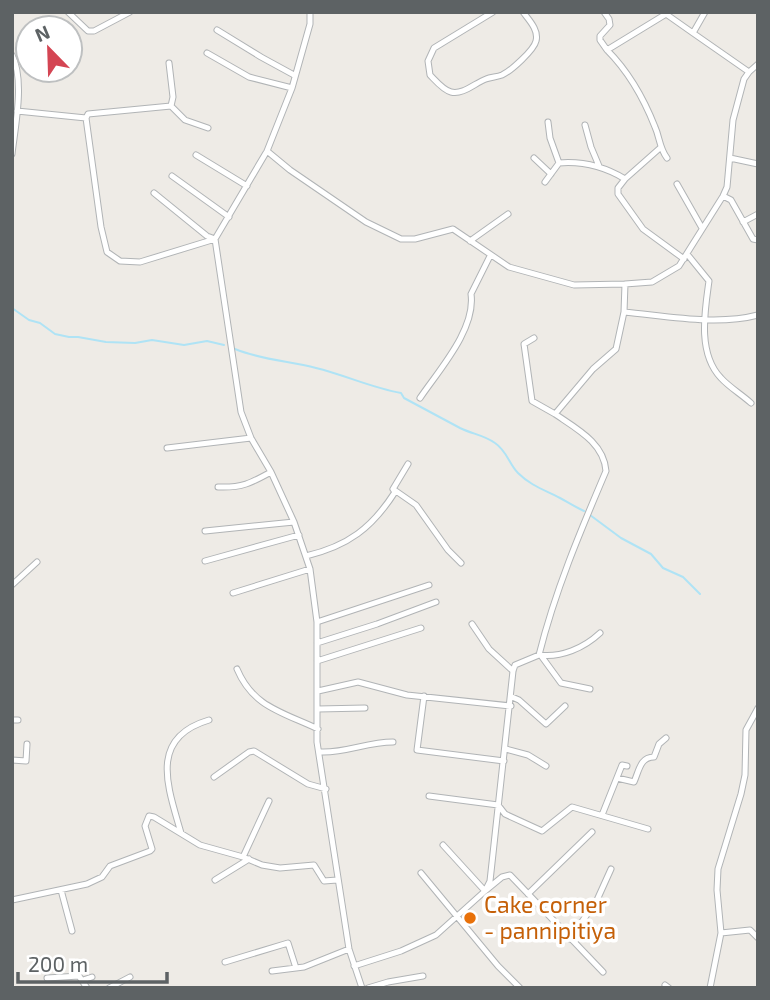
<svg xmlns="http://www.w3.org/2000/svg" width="770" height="1000" font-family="'Exo 2',sans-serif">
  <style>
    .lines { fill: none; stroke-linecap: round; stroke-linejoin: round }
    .stream { stroke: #afe3f5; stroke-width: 2 }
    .minor-casing { stroke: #b1b4b6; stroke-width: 7 }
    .minor { stroke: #fff; stroke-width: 5 }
    .food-dot { fill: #e8710a; stroke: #fff; stroke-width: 2.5 }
    .labels { text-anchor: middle; stroke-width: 7; stroke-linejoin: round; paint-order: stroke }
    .food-label { font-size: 23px; fill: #c56008; stroke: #fff; text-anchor: start }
  </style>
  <rect width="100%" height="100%" fill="#eeebe6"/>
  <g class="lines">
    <path class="stream" d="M12,308L29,320L40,323L55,334L69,337H78L106,342L135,343L152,340L184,345L207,341L224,345
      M235,349C262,360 289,361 316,368C345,375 372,388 401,393L404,398L460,428C472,434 484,435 495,443C507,451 509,464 518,473C531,486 545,490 560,498C569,503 575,507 584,511
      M590,515L621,538L651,554L663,568L683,577L700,594"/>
    <g class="minor-casing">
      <path id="minor" d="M68,12L88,31H94L130,12
        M310,12V24L292,88L267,151L215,239L241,412L251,438L271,472L294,522L310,569L317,622V742L349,949L362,988
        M493,12L434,48L428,61L430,75C435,80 443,90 451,92C463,95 475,83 486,79C491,77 497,77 502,75C511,71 534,50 536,41C539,30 529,20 523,12
        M604,12L609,19L610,25L600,36V40L607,50
        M217,30L261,57L294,75
        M207,53L249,77L292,88
        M12,55C25,80 15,127 12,154
        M169,63L173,97L171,106
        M749,72L758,64
        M17,111L86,118L101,227L107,252L120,261L140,262L215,239
        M86,118L88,114L171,106L185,120L208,128
        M548,122L550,138L559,163
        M585,125L591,147L599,166
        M660,148L625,179L618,188V194L643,229L684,259
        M267,151L290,170L366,222L401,239H415L453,229L509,267L574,285L625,284
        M196,155L247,186
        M534,158L551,174
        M667,158C659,147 660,138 655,127C644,99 628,71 607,50L666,14L693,33
        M730,158L758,164
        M172,176L229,217
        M545,182L559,163C583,161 605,167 625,179
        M677,184L702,228
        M154,193L207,236L215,239
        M723,196L731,200L753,239L758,240
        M743,222L758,214
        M470,241L508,214
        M687,254L709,281C705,310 697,353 721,378C729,387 741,394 751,403
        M624,312C667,316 716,326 758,315
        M534,338L524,344L532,401L555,414
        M420,398C439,370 476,329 471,294L490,256
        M167,448L251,438
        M218,487C242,488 251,483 271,472
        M393,489L416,505L448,550L461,563
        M205,531L294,522
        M306,556C348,546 372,528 395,492L393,489L408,464
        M205,561L299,535
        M12,585L37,562
        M233,593L310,569
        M317,622L429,585
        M472,624L489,649L513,671
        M317,643L377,624L436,602
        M539,655C561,658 584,648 600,633
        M542,657L561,683L590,689
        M317,661L421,628
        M237,669C253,707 282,712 318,729
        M318,691L358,682L407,695L511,706
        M424,696L417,750L504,761
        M512,697L519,700L546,724L565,706
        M318,709L365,708
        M12,720H18
        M506,749L528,755L546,766
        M321,752C346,753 367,742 393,742
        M12,760L26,761L27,744
        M214,777L249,752L254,751L308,784L326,789
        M617,778L634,782C639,771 640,757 654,757L659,744L666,738
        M429,796L498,805L505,814L542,831L572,807L648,829
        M602,815L622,765L627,766
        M181,833C168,787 148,738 209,720
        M443,845L485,891L502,877L510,875L603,972
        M243,857L269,801
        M421,873L498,966L520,988
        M215,880L249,859
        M61,890L72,931
        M528,894L592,832
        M12,900L87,884L102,877L110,866L150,851L152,849L145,826L149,816L154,817L200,845L243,857L262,865L280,868L314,865L324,881L337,880
        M721,933L750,930L758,938
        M570,939L597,900L611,869
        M225,962L288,943L296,968
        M354,966L401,951L436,935L485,891L490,881L513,671L515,665L539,655C555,591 580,532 606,471C604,443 577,429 555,414L593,369L616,349L624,312L625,284L652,282L679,266L723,196L727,187L733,120L744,79L749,72L693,33L705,12
        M272,971L304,967L349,949
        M47,978L79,976L87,988
        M83,980L92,977
        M665,985L669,988
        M109,988L130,977
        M368,988L388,982L423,976
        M710,988L721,933L717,890L718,869L741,794L745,775L746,730L758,708"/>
    </g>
    <use href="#minor" class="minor"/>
  </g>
  <circle class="food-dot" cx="470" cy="918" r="7"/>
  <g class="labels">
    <g class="food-label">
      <text x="484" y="913">Cake corner<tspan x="484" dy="26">- pannipitiya</tspan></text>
    </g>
  </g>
  <rect width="770" height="1000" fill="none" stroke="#5d6264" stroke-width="28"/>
  <g transform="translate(49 49) rotate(337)"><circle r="33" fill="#ffffff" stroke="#bec0c1" stroke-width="2"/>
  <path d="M0-5L12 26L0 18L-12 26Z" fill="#d44553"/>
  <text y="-10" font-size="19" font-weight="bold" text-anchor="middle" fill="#5d6264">N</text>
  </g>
  <path d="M18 972v10h149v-10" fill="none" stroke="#5d6264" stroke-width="3.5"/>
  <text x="28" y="972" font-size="21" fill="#5d6264" stroke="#ffffff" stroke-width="5" paint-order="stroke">200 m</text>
</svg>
